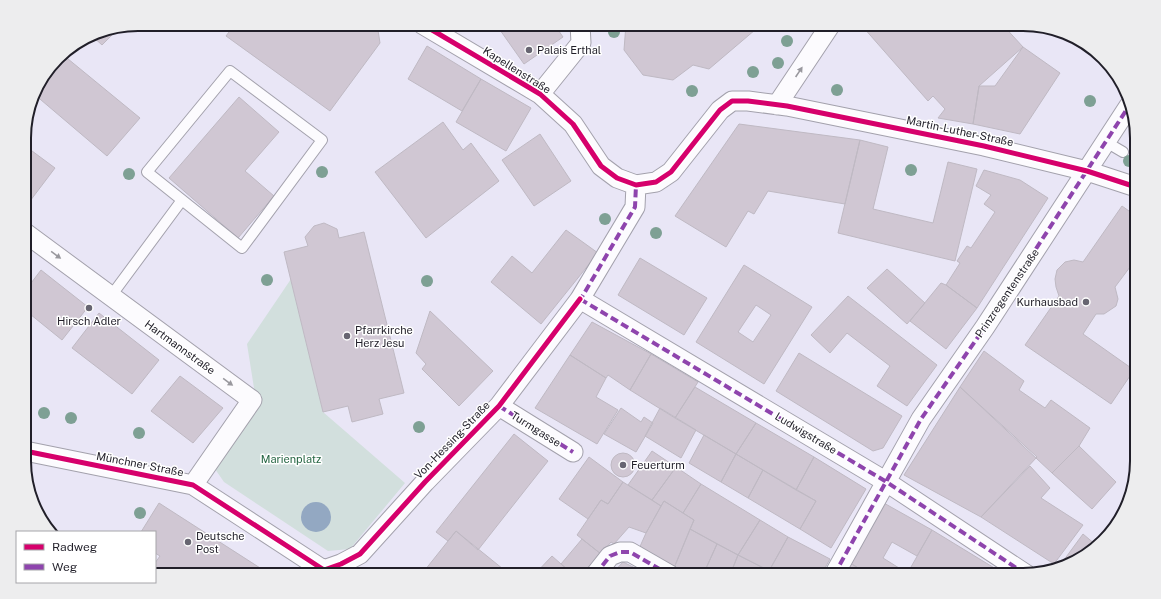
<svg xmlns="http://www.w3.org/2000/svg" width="1161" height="599" font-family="'Public Sans',sans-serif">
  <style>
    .green { fill: #d2dfdd }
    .water { fill: #93a8c2 }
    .building { fill: #d0c7d3; stroke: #bfb9c3; fill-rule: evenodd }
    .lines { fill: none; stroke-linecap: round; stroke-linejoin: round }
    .lane-casing { stroke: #a3a1ac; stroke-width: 12 }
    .street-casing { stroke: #a3a1ac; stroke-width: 21 }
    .lane { stroke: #fcfbfe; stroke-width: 10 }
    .street { stroke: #fcfbfe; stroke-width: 19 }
    .quiet { stroke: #8e44ad; stroke-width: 4; stroke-dasharray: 8 4; stroke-linecap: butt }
    .cycleway-casing { stroke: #fff; stroke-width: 8 }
    .cycleway { stroke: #d6006c; stroke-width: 5 }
    .tree { fill: #7ea094 }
    .oneway { fill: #99989e }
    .poi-dot { fill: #676571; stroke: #fff; stroke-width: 1.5 }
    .labels { text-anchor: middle; stroke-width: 3; stroke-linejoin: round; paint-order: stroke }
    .poi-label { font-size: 11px; fill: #211f29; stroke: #fff; text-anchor: start }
    .street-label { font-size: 11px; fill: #211f29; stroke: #fff }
    .park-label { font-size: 11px; fill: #266643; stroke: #fff }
    .rim { fill: none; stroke: #211f29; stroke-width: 2 }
  </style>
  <rect width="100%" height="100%" fill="#e9e6f6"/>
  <path class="green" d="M291,279L323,412L405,483L350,549L328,551L224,482L215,469L257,407L247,344Z"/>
  <path class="water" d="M301 517a15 15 0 1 1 30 0a15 15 0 1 1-30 0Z"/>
  <path class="building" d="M235,24H377L380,43L330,111L226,36Z
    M453,24H463L460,29Z
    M509,24H554L563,37L524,64L500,30Z
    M626,24H762L709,69L693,65L673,80L643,75L624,50Z
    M867,24H1002L1023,47L979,86L973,124L938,118L945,109L933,96L928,101L863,27Z
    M119,28L102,45L91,35L95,33Z
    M427,46L481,79L462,111L408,79Z
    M1023,47L1060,73L1020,134L973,124L979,86H995Z
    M62,54L140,118L107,156L34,94L36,88Z
    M481,79L531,108L506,151L456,122Z
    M239,97L279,132L245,171L274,196L238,238L169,178Z
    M443,122L463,150L471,143L499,181L426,238L375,172Z
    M739,124L860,140L845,204L768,191L754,214L748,211L726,247L675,216Z
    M540,134L571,181L534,206L502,160Z
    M860,140L888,147L873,209L933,223L948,162L977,169L955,261L838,233Z
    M24,145L55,168L24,209Z
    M984,170L1020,180L1048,198L977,308L946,285L960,263L957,261L967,246L971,248L995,212L984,204L991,195L976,186Z
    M1122,206L1136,216V272L1130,267L1115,287L1118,299L1116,306L1104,314H1096L1083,334L1134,370L1111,404L1025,345L1059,296L1056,287L1055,279L1057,270L1065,262L1074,260L1083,262Z
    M324,223L337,229L339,238L364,232L404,393L379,399L383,414L352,422L348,406L323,412L284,252L308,246L305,237L314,226Z
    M566,230L598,253L541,324L491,282L512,256L532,273Z
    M640,258L707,298L684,335L618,295Z
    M744,265L812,307L764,384L696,342ZM756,305L771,315L753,342L738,332Z
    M887,269L925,303L907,324L867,288Z
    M41,270L88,307L62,340L25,310V291Z
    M941,283L946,285L977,308L946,349L910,321Z
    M848,296L937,365L907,406L877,386L890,366L847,333L830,353L811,335Z
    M430,311L493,371L459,406L422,369L426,364L416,353Z
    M99,313L159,360L132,394L72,348Z
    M592,322L651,354L630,390L608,375L606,378L570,355Z
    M984,351L1024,381L1019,390L1045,408L1051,400L1090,428L1079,446L1052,473L960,387Z
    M799,353L902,416L883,448L873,451L776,391Z
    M651,354L698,382L675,418L630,390Z
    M570,355L606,378L596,397L618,410L597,444L535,408Z
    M180,376L223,408L193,443L151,411Z
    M695,387L756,423L736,454L675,418Z
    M960,387L1037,457L981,517L904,475Z
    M621,408L641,422L644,417L653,423L636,452L604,434Z
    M660,408L696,430L681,458L645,436Z
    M756,423L814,457L796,490L736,454Z
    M514,434L548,461L478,550L456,531L448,541L436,532Z
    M704,435L736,454L721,482L689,463Z
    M1079,446L1116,482L1092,509L1052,473Z
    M652,451L676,467L652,500L628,485Z
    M611 465a12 12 0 1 1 24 0a12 12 0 1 1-24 0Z
    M736,454L763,470L748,498L721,482Z
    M589,457L623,482L608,504L601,500L588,519L559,499Z
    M814,457L866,489L831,548L800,529L816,501L796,490Z
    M1030,466L1050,488L1041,498L1083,525L1054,564L981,517Z
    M676,467L701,484L683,513L664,501L661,506L652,500Z
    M763,470L816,501L800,529L748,498Z
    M623,482L661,506L646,533L629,527L614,544L611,542L601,554L577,535L601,500L608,504Z
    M701,484L760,520L738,555L690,529L694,520L683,513Z
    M664,501L694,520L674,568L638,551L646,533Z
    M882,502L932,530L917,556L892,542L883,558L907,573L906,575H870L850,563Z
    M159,503L271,575H155V563L160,556L155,553V532H141Z
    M760,520L788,537L769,571L738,555Z
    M690,529L717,544L703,575H688L674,568Z
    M932,530L996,569L992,575H924L911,567Z
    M456,531L503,569L498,575H421Z
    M1083,534L1096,545L1086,556L1061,564Z
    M788,537L830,559L821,575H777L769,571Z
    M582,539L601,554L584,575H574L561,564Z
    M717,544L738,555L730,575H703Z
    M738,555L776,574V575H730Z
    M552,556L561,564L574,575H534Z
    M623,562L649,575H611Z
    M850,563L870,575H844Z
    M996,569L1004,575H992Z"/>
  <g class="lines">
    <g class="lane-casing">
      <path id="lane" d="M230,71L322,140L242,248L147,172Z
        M1106,142L1123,152
        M111,296L182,200"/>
    </g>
    <g class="street-casing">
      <path id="street" d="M422,24L540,94L573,124L601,166L617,178L636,185L656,182L671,172L720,110L732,101H748L787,106L984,146L1087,171L1136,187
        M540,94L581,43L580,24
        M777,105L831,24
        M24,232L252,400L193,485
        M580,299L885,481L1027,575
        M499,406L573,452
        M25,451L193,485L331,575
        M324,570L341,564L360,554L425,482L499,406L580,299L635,207L636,185
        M595,575L610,556L620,552H630L670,575
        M834,575L921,419L985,327L1129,106"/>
    </g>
    <use href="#lane" class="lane"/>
    <use href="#street" class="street"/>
    <path class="quiet" d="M580,299L885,481L1027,575
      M579,302L635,207L636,185
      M499,406L573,452
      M595,575L610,556L620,552H630L670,575
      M834,575L921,419L985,327L1129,106"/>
    <g class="cycleway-casing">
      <path id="cycleway" d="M422,24L540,94L573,124L601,166L617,178L636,185L656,182L671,172L720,110L732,101H748L787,106L984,146L1087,171L1136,187
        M25,451L193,485L324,570
        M324,570L341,564L360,554L425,482L499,406L580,299"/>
    </g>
    <use href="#cycleway" class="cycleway"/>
  </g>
  <g class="tree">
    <circle cx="614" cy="32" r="6"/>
    <circle cx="787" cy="41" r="6"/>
    <circle cx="778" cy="63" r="6"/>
    <circle cx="753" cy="72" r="6"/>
    <circle cx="837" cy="90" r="6"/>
    <circle cx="692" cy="91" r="6"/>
    <circle cx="1090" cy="101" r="6"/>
    <circle cx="1129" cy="161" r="6"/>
    <circle cx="911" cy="170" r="6"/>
    <circle cx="322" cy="172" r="6"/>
    <circle cx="129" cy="174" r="6"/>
    <circle cx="605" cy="219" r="6"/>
    <circle cx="656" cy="233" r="6"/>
    <circle cx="267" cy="280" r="6"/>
    <circle cx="427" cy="281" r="6"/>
    <circle cx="44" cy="413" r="6"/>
    <circle cx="71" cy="418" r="6"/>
    <circle cx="419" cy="427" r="6"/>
    <circle cx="139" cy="433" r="6"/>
    <circle cx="140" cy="513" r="6"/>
  </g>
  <defs><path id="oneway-solid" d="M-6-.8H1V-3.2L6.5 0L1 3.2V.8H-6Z"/></defs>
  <g class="oneway">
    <use href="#oneway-solid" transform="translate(799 72) rotate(-56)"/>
    <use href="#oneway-solid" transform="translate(56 255) rotate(36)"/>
    <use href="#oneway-solid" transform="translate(228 382) rotate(36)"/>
  </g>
  <g class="poi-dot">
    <circle cx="529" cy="50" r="4"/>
    <circle cx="1086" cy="302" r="4"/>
    <circle cx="89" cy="308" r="4"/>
    <circle cx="347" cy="336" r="4"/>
    <circle cx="623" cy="465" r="4"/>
    <circle cx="188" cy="542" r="4"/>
  </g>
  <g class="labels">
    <g class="poi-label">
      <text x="537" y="54">Palais Erthal</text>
      <text x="1078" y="306" text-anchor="end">Kurhausbad</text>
      <text x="89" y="325" text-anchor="middle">Hirsch Adler</text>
      <text x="355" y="334">Pfarrkirche<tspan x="355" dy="13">Herz Jesu</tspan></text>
      <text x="631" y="469">Feuerturm</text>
      <text x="196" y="540">Deutsche<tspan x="196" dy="13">Post</tspan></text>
    </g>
    <g class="street-label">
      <text transform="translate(517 70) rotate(32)" y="4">Kapellenstraße</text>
      <text transform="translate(960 131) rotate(12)" y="4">Martin-Luther-Straße</text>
      <text transform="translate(1007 293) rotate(-56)" y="4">Prinzregentenstraße</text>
      <text transform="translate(180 347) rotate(36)" y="4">Hartmannstraße</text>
      <text transform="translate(536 429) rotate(32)" y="4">Turmgasse</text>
      <text transform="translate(806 433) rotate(31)" y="4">Ludwigstraße</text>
      <text transform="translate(452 440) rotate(-46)" y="4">Von-Hessing-Straße</text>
      <text transform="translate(140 464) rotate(11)" y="4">Münchner Straße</text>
    </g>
    <g class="park-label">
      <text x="291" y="463">Marienplatz</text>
    </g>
  </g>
  <path d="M0 0H1161V599H0ZM138 31H1023A107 107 0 0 1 1130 138V461A107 107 0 0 1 1023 568H138A107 107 0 0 1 31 461V138A107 107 0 0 1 138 31Z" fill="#ededee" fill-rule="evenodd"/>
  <path class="rim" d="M138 31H1023A107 107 0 0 1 1130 138V461A107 107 0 0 1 1023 568H138A107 107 0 0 1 31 461V138A107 107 0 0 1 138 31Z"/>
  <rect x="16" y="531" width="140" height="52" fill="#ffffff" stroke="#a6a5a9"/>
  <rect x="24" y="544" width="20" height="6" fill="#d6006c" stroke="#a6a5a9"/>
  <text x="52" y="551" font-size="12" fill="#211f29">Radweg</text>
  <rect x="24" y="564" width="20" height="6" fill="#8e44ad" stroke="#a6a5a9"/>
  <text x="52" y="571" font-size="12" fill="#211f29">Weg</text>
</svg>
